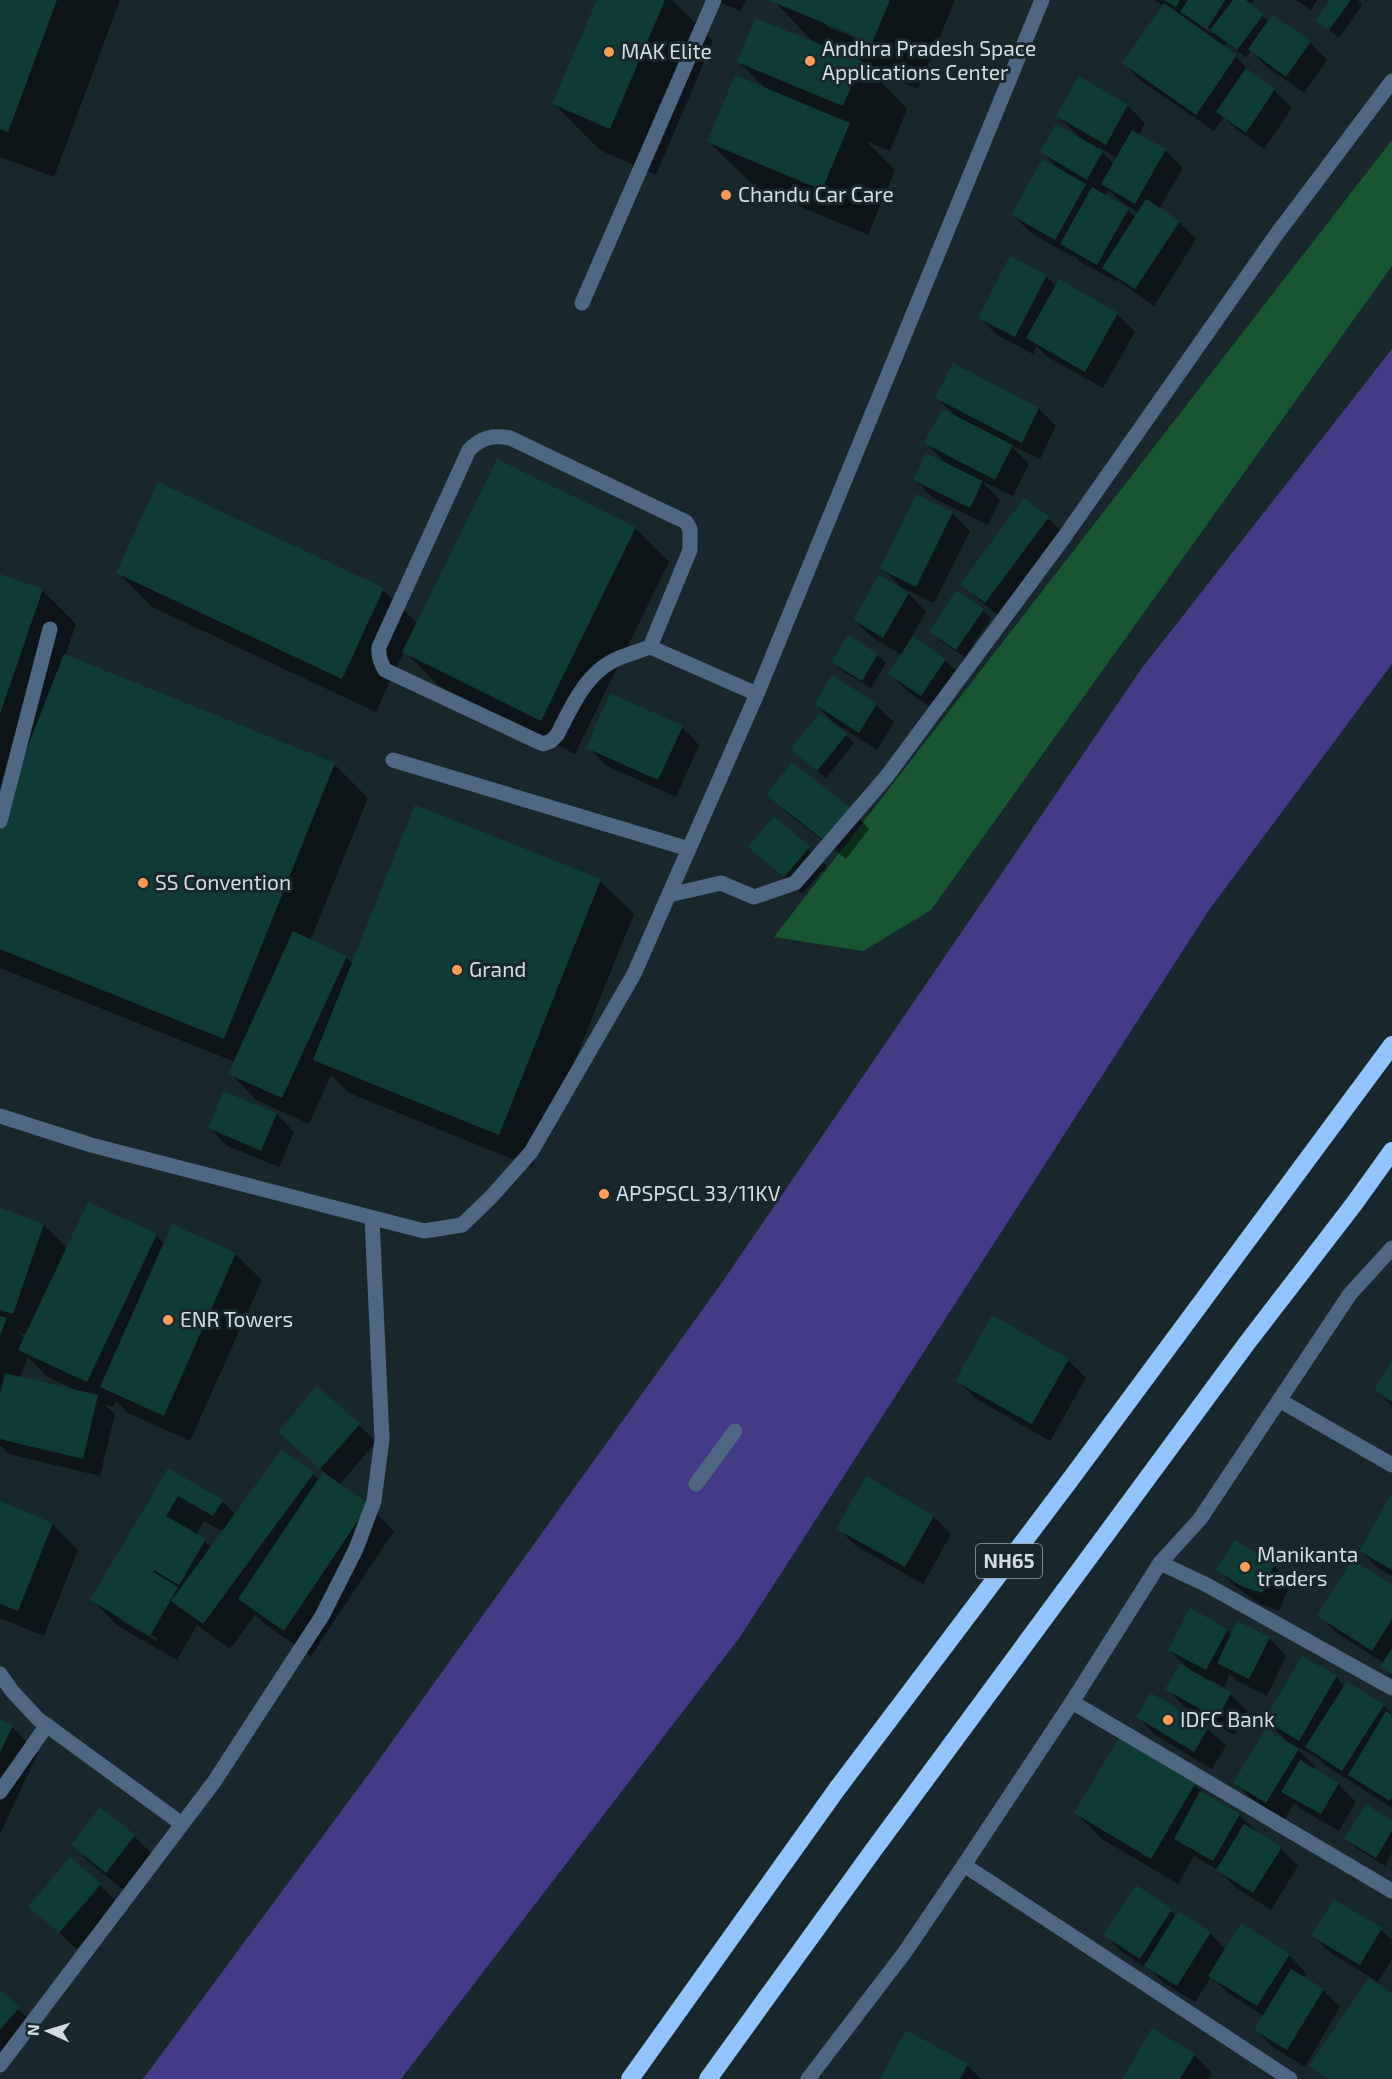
<svg xmlns="http://www.w3.org/2000/svg" width="1392" height="2079" font-family="'Exo 2',sans-serif">
  <style>
    .green { fill: #175630 }
    .water { fill: #433b86 }
    .shadow { fill: #0007; fill-rule: evenodd }
    .building { fill: #0f3b37 }
    .lines { fill: none; stroke-linecap: round; stroke-linejoin: round }
    .minor { stroke: #4e6783; stroke-width: 15 }
    .highway { stroke: #91c4fc; stroke-width: 18 }
    .poi-dot { fill: #fe9c57; stroke: #17272c; stroke-width: 2 }
    .labels { text-anchor: middle; stroke-width: 6; stroke-linejoin: round; paint-order: stroke }
    .shield { fill: #17272c; stroke: #9ba6aa; stroke-width: 1.5 }
    .shield-label { font-size: 20px; font-weight: bold; fill: #d3dde0 }
    .poi-label { font-size: 21px; fill: #d3dde0; stroke: #17272c; text-anchor: start }
  </style>
  <rect width="100%" height="100%" fill="#17272c"/>
  <path class="green" d="M1392,140V266L931,910L863,951L774,937Z"/>
  <path class="water" d="M1392,349V664L1209,910L740,1637L401,2079H143L368,1775L723,1281L1142,668Z"/>
  <path class="shadow" d="M0,0H120L54,177L0,157Z
    M598,0H672L713,41L656,175L600,150L554,104Z
    M714,0H746L741,11Z
    M773,0H955L918,89L865,66L907,109L890,151L866,141L895,170L868,235L756,188L709,142L766,89L739,62L816,45ZM826,23L879,45L878,48L826,26Z
    M1154,0H1254L1250,6L1269,22L1310,43L1327,60L1304,93L1267,67L1251,51L1246,57L1226,43L1223,48L1236,57L1253,75L1274,90L1292,108L1264,149L1236,129L1224,117L1214,131L1141,81L1124,63L1164,6ZM1200,23L1214,31L1212,34L1200,26Z
    M1296,0H1317L1311,10Z
    M1332,0H1358L1362,5L1339,38L1317,20Z
    M1079,78L1128,106L1145,123L1139,135L1165,150L1183,168L1159,209L1179,222L1196,239L1154,306L1116,279L1115,281L1079,261L1074,255L1073,257L1030,232L1013,215L1060,170L1042,152L1081,139L1058,116ZM1099,147L1117,158L1114,164L1098,148ZM1109,190L1120,201L1139,213L1136,218L1128,210L1105,196Z
    M1046,276L1057,287L1060,281L1117,314L1135,332L1103,388L1046,356L1037,346L1033,354L997,335L980,318Z
    M954,365L1039,409L1056,426L1040,459L1010,445L1029,464L1013,496L981,481L1000,500L988,525L933,498L915,480L948,465L926,443L957,417L937,398Z
    M952,513L970,531L934,603L901,587L882,568Z
    M1048,518L1066,536L1003,619L980,601L962,583Z
    M635,528L669,562L575,754L438,685L404,651L376,712L152,607L118,573L383,590L418,624Z
    M0,576L42,590L76,624L65,656L334,764L368,798L310,941L346,957L353,964L600,881L634,914L532,1167L349,1093L331,1075L309,1124L256,1100L230,1073L235,1062L0,968Z
    M880,577L909,594L926,612L906,646L908,647L914,639L945,660L963,678L939,713L907,691L890,673L902,655L872,637L854,620Z
    M983,610L991,618L965,657L939,640L931,632Z
    M877,655L886,663L871,688L841,670L833,662Z
    M816,704L876,705L894,722L877,750L833,722Z
    M682,727L699,745L676,797L605,765L588,747Z
    M846,735L854,743L826,778L801,758Z
    M768,795L852,811L869,829L846,859L786,812Z
    M774,818L827,866L802,894L750,846Z
    M224,1093L277,1114L294,1132L279,1167L227,1146L210,1128Z
    M0,1209L44,1225L68,1249L156,1235L165,1244L235,1254L262,1280L190,1441L128,1413L116,1401L113,1407L104,1404L115,1414L100,1476L9,1454L0,1445ZM18,1332L27,1335L25,1339ZM28,1357L46,1376L78,1391L20,1378Z
    M1068,1360L1086,1378L1050,1441L975,1398L957,1380Z
    M1392,1363V1406L1376,1390Z
    M359,1425L376,1442L339,1485L368,1505L394,1531L311,1656L266,1625L255,1615L230,1649L197,1625L177,1660L118,1626L92,1600L169,1470L222,1501L236,1515L282,1451L320,1480L325,1473L280,1432ZM204,1521L223,1532L212,1547L196,1535ZM120,1616L157,1638L156,1641L120,1620Z
    M866,1478L934,1517L951,1534L923,1584L856,1546L838,1528Z
    M1392,1496V1576L1378,1568L1361,1551Z
    M0,1503L52,1524L78,1550L44,1636L0,1618Z
    M1273,1565L1291,1583L1279,1610L1260,1604L1236,1587L1218,1570Z
    M1392,1587V1677L1382,1667L1384,1663L1337,1633L1319,1616Z
    M1227,1630L1232,1635L1269,1638L1286,1656L1267,1696L1237,1681L1230,1674L1224,1687L1210,1680L1209,1682L1230,1694L1248,1712L1234,1735L1185,1707L1167,1689L1190,1670L1169,1650Z
    M1336,1677L1345,1687L1348,1683L1384,1706L1392,1714V1808L1325,1765L1317,1757L1293,1745L1316,1767L1314,1770L1338,1784L1356,1802L1339,1831L1301,1809L1294,1803L1284,1820L1253,1800L1235,1783L1288,1742L1266,1720Z
    M1138,1717L1208,1729L1226,1746L1212,1769L1155,1735Z
    M0,1721L12,1727L38,1753L0,1834Z
    M1119,1740L1194,1785L1205,1795L1239,1815L1257,1832L1281,1849L1298,1866L1271,1910L1235,1887L1218,1870L1194,1856L1178,1884L1102,1839L1076,1813Z
    M101,1809L134,1836L152,1854L124,1890L90,1863L73,1845Z
    M1392,1823V1853L1385,1866L1355,1847L1346,1839Z
    M100,1885L117,1902L77,1949L30,1906Z
    M1335,1901L1381,1930L1392,1940V1959L1378,1982L1331,1953L1313,1936Z
    M1171,1911L1177,1916L1210,1933L1226,1950L1289,1955L1306,1973L1303,1978L1323,1990L1340,2007L1305,2067L1273,2047L1256,2030L1264,2016L1228,1993L1211,1977L1195,2002L1164,1983L1154,1973L1122,1952L1105,1935Z
    M0,1992L36,2026L0,2068Z
    M1194,2055L1212,2073L1208,2079H1124Z
    M967,2065L981,2079H881Z"/>
  <path class="building" d="M0,0H57L8,132L0,129Z
    M597,0H665L610,129L552,104Z
    M768,0H890L872,43Z
    M1163,0H1180L1176,7Z
    M1188,0H1225L1207,29L1180,12Z
    M1233,0H1246L1264,14L1237,50L1210,30Z
    M1330,0H1351L1329,30L1315,20Z
    M1164,3L1237,55L1196,115L1122,63Z
    M1272,15L1311,41L1286,77L1248,49Z
    M755,18L862,61L843,106L737,62Z
    M1246,68L1275,89L1246,133L1216,112Z
    M735,75L850,123L822,190L707,142Z
    M1079,76L1128,105L1106,145L1056,116Z
    M1056,124L1103,151L1087,180L1040,152Z
    M1132,130L1166,149L1135,204L1101,184Z
    M1042,159L1086,184L1055,240L1011,215Z
    M1092,187L1129,208L1097,265L1060,244Z
    M1146,199L1180,221L1135,289L1102,268Z
    M1010,256L1047,275L1015,337L978,318Z
    M1059,279L1118,313L1085,372L1026,338Z
    M953,363L1039,408L1022,443L935,398Z
    M942,409L1013,445L995,480L924,443Z
    M926,453L983,481L970,508L913,480Z
    M497,459L636,527L541,721L402,652Z
    M158,482L384,588L342,679L116,573Z
    M916,494L953,512L916,587L880,569Z
    M1024,498L1049,517L985,603L960,584Z
    M0,574L43,589L0,714Z
    M879,575L909,593L883,638L853,620Z
    M956,590L984,609L956,650L929,632Z
    M848,635L878,654L862,681L831,662Z
    M913,636L946,659L921,696L888,674Z
    M64,654L335,763L224,1039L0,949V817Z
    M832,675L877,704L859,733L814,704Z
    M610,693L683,726L658,780L586,748Z
    M820,713L847,734L817,771L790,749Z
    M792,762L853,810L827,843L766,795Z
    M415,805L601,879L499,1135L313,1060Z
    M774,816L810,847L784,877L748,847Z
    M293,931L347,956L282,1098L228,1074Z
    M223,1091L277,1113L261,1151L208,1128Z
    M88,1202L157,1234L87,1382L18,1350Z
    M0,1208L44,1224L13,1314L0,1310Z
    M172,1224L236,1253L164,1416L100,1387Z
    M992,1315L1069,1359L1032,1424L955,1381Z
    M0,1316L7,1318L0,1336Z
    M1392,1360V1402L1374,1390Z
    M5,1373L98,1395L83,1459L0,1439V1395Z
    M317,1386L360,1424L320,1469L278,1432Z
    M282,1449L314,1473L203,1624L171,1601Z
    M168,1468L223,1500L213,1516L178,1496L166,1516L206,1539L179,1585L154,1570L153,1572L178,1587L150,1636L90,1600Z
    M323,1472L369,1504L284,1631L238,1599Z
    M866,1476L934,1516L905,1567L836,1529Z
    M1392,1493V1570L1359,1551Z
    M0,1501L53,1523L18,1611L0,1604Z
    M1235,1540L1274,1564L1262,1593L1241,1586L1216,1570Z
    M1352,1560L1392,1585V1619L1372,1651L1317,1616Z
    M1190,1608L1228,1629L1206,1670L1168,1650Z
    M1237,1621L1270,1637L1249,1679L1217,1663Z
    M1392,1648V1675L1380,1667Z
    M1302,1656L1337,1676L1299,1741L1264,1720Z
    M1180,1664L1231,1693L1217,1719L1165,1689Z
    M1347,1681L1384,1705L1342,1771L1305,1747Z
    M1151,1693L1209,1727L1194,1752L1136,1717Z
    M1386,1711L1392,1715V1797L1390,1801L1348,1775Z
    M0,1719L13,1725L0,1753Z
    M1266,1728L1299,1749L1266,1803L1233,1783Z
    M1119,1738L1195,1784L1151,1859L1074,1813Z
    M1300,1760L1339,1783L1321,1814L1281,1792Z
    M1200,1791L1240,1814L1213,1861L1174,1839Z
    M1366,1804L1392,1821V1831L1376,1858L1344,1839Z
    M100,1807L135,1835L106,1873L71,1845Z
    M1244,1824L1282,1847L1253,1893L1216,1870Z
    M70,1857L101,1884L59,1933L28,1907Z
    M1136,1885L1172,1909L1140,1959L1103,1935Z
    M1334,1899L1382,1928L1360,1965L1311,1936Z
    M1178,1911L1211,1932L1177,1986L1144,1966Z
    M1241,1923L1290,1954L1257,2006L1208,1976Z
    M1291,1969L1324,1989L1287,2050L1254,2030Z
    M1369,1978L1392,1994V2079H1328L1309,2066Z
    M0,1990L20,2007L0,2030Z
    M1152,2028L1195,2054L1180,2079H1122Z
    M906,2030L968,2064L960,2079H880Z"/>
  <g class="lines">
    <path class="minor" d="M582,303L714,0
      M650,647C634,653 615,657 602,668C581,684 569,712 557,735L551,741L543,744L385,670C380,662 378,656 379,647L469,450C482,437 492,435 510,438L686,522L690,529V550L650,647L757,694
      M393,760L689,849
      M0,821L50,629
      M669,895L721,883L754,897L795,883L887,776L1065,536L1276,235L1392,81
      M0,1116L91,1145L424,1231L462,1225L492,1196L531,1152L634,974L757,694L1042,0
      M1279,1400L1392,1465
      M696,1484L735,1431
      M1160,1563L1205,1584L1392,1688
      M0,1674L12,1691L38,1719L182,1824
      M1072,1702L1392,1891
      M0,1792L47,1725
      M964,1865L1290,2079
      M0,2065L214,1782L322,1616L356,1549L374,1501L382,1439L372,1218
      M808,2079L905,1952L964,1865L1072,1702L1160,1563L1200,1519L1350,1294L1392,1248"/>
    <path class="highway" d="M630,2079L837,1789L1070,1480L1392,1045
      M708,2079L872,1852L1247,1343L1354,1204L1392,1151"/>
  </g>
  <g class="poi-dot">
    <circle cx="609" cy="52" r="6"/>
    <circle cx="810" cy="61" r="6"/>
    <circle cx="726" cy="195" r="6"/>
    <circle cx="143" cy="883" r="6"/>
    <circle cx="457" cy="970" r="6"/>
    <circle cx="604" cy="1194" r="6"/>
    <circle cx="168" cy="1320" r="6"/>
    <circle cx="1245" cy="1567" r="6"/>
    <circle cx="1168" cy="1720" r="6"/>
  </g>
  <g class="labels">
    <rect class="shield" x="976" y="1544" width="66" height="34" rx="4.5"/>
    <g class="shield-label">
      <text x="1009" y="1568">NH65</text>
    </g>
    <g class="poi-label">
      <text x="822" y="56">Andhra Pradesh Space<tspan x="822" dy="24">Applications Center</tspan></text>
      <text x="621" y="59">MAK Elite</text>
      <text x="738" y="202">Chandu Car Care</text>
      <text x="155" y="890">SS Convention</text>
      <text x="469" y="977">Grand</text>
      <text x="616" y="1201">APSPSCL 33/11KV</text>
      <text x="180" y="1327">ENR Towers</text>
      <text x="1257" y="1562">Manikanta<tspan x="1257" dy="24">traders</tspan></text>
      <text x="1180" y="1727">IDFC Bank</text>
    </g>
  </g>
  <g transform="translate(48 2031) rotate(274)" stroke="#17272c" stroke-width="4.5" paint-order="stroke">
  <path d="M0-4.5L10 22L0 15L-10 22Z" fill="#d3dde0"/>
  <text y="-9" font-size="16" font-weight="bold" text-anchor="middle" fill="#d3dde0">N</text>
  </g>
</svg>
